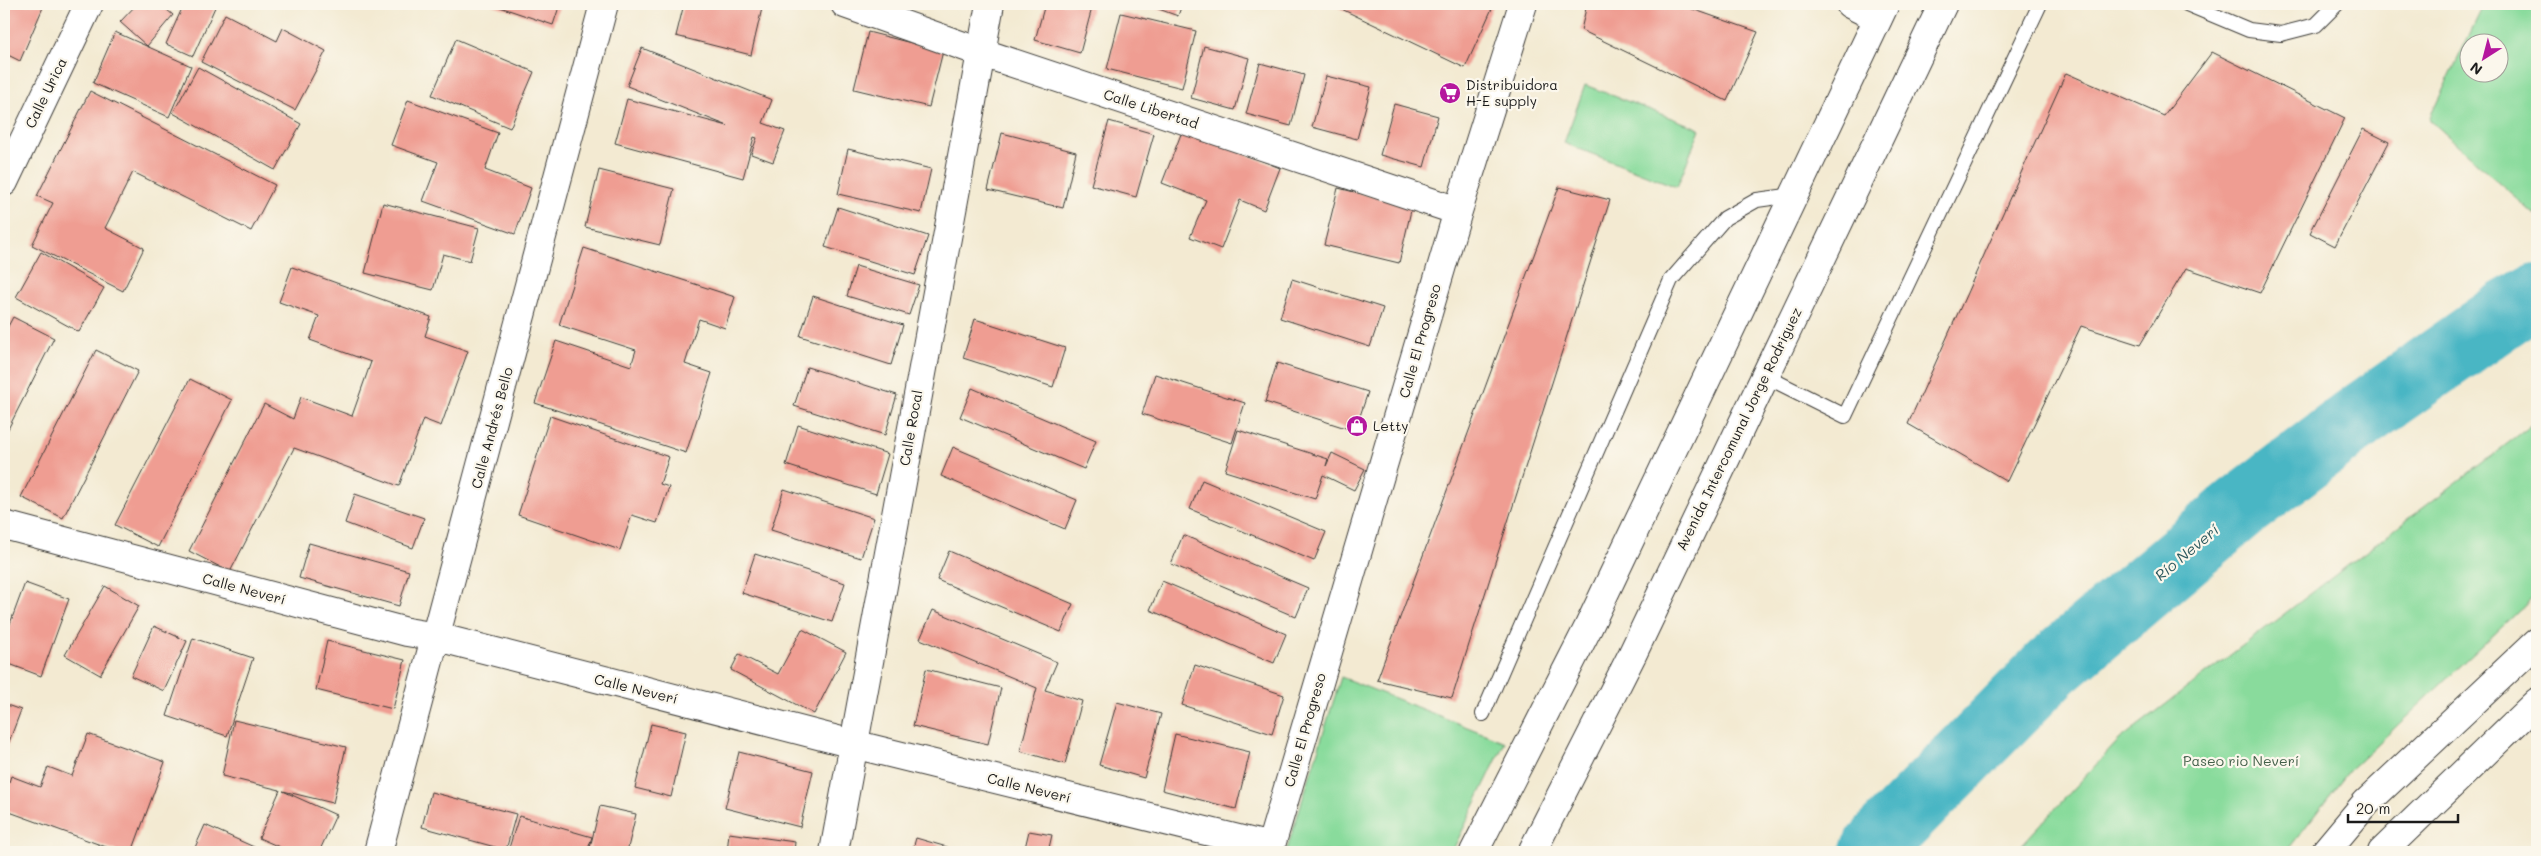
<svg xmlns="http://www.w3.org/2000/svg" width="2541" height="856" font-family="Mali,sans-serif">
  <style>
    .green { fill: #89db9c; stroke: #527c5c; fill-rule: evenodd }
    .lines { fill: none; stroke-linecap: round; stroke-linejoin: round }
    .river { stroke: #49b6c4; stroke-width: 66 }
    .building { fill: #ef9d92 }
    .service-casing { stroke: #3c3b37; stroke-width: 16 }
    .minor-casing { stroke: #3c3b37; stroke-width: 30 }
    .tertiary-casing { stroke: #3c3b37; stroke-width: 30 }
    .secondary-casing { stroke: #3c3b37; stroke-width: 30 }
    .service { stroke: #fff; stroke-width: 14 }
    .minor { stroke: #fff; stroke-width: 28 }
    .tertiary { stroke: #fff; stroke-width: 28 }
    .secondary { stroke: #fff; stroke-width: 28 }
    .labels { text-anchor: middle; stroke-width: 4.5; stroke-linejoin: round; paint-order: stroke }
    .poi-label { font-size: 14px; fill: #1c1c1c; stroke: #fbf7ec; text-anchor: start }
    .street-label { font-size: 14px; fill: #1c1c1c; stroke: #fbf7ec }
    .park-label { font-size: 14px; fill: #425f49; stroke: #fbf7ec }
    .water-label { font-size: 15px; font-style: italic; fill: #2e5a5f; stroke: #fbf7ec }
  </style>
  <rect width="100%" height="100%" fill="#fbf7ec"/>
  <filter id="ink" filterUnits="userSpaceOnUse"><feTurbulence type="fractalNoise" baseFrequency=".02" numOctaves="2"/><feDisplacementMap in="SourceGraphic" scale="10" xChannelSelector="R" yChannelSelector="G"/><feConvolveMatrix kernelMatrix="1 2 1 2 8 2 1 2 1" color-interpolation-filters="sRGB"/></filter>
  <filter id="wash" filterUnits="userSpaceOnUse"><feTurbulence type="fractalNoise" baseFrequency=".0096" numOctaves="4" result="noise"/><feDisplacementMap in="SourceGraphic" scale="20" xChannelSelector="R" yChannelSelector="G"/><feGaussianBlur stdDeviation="1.12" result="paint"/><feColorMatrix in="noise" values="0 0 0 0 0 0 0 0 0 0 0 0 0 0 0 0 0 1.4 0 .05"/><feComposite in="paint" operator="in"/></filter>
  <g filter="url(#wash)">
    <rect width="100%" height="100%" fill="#f3ead2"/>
    <path class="green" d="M2484,4H2537V214L2535,215L2429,119ZM2468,42H2498V72H2468Z
      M1585,85L1700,129L1677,187L1564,143Z
      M2537,421V594L2349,771L2286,852H2015L2119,740Z
      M1341,677L1505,742L1452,852H1286Z"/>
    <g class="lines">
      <path class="river" d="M1873,852L1885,836L2052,667L2241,507L2362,415L2510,311L2537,296"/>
    </g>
    <g id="blocks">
      <path class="building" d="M4,4L44,5L20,61L4,53Z
        M137,4H160L173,15L147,46L120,22Z
        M184,4L216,5L193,56L166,44Z
        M491,4H560L553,25Z
        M684,4H763L751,55L676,36Z
        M1045,4H1093L1080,53L1035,40Z
        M1145,4H1182L1178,16Z
        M1331,4H1494L1465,68Z
        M1587,4H1678L1758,32L1727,101L1581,30Z
        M1121,13L1196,31L1182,88L1107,69Z
        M225,14L277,41L283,28L326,51L295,110L201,62Z
        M115,32L191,66L169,117L93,83Z
        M868,32L943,51L929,107L854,89Z
        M456,39L534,72L510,128L432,95Z
        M1204,46L1249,58L1235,110L1191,98Z
        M642,48L772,100L763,123L785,131L773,162L751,154L757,138L754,137L743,178L615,143L627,99L728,126L627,86Z
        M2212,52L2345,118L2260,293L2186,268L2140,345L2081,326L2007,481L1908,424L2066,73L2164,116Z
        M1260,63L1304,75L1291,126L1246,114Z
        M198,67L301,124L275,170L173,113Z
        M1326,76L1371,87L1357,139L1312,127Z
        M90,91L275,185L251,231L133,172L105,228L144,248L123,291L32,245L53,203L37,196Z
        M408,100L498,133L485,170L531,188L515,234L423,201L438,162L391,145Z
        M1394,104L1438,116L1424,167L1380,155Z
        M1109,121L1154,134L1136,197L1091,185Z
        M1183,129L1280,168L1264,210L1240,200L1221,249L1190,237L1206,200L1162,183Z
        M2363,129L2389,142L2335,246L2310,233Z
        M1002,133L1076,152L1063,208L988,190Z
        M848,149L931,169L921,213L838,194Z
        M599,170L674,189L660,245L585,227Z
        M1559,187L1610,200L1452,698L1377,680Z
        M1338,188L1412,206L1399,263L1324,245Z
        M383,203L479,228L470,261L443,254L433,290L365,273Z
        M838,207L928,236L915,275L825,247Z
        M584,248L735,297L725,328L699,319L685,364L712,373L686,453L535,403L556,341L631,366L636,350L559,325Z
        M41,252L104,288L79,332L16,297Z
        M856,266L919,285L909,315L847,296Z
        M292,267L431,317L425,336L468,351L441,426L423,419L399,486L294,448L230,572L189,551L264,404L293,419L301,397L352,416L371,362L310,340L319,316L279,302Z
        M1292,279L1383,308L1370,347L1280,318Z
        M813,296L903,325L891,365L800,336Z
        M13,317L54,338L4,437V334Z
        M975,319L1065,348L1053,387L963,358Z
        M96,350L138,371L63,518L21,497Z
        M1277,363L1368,392L1355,431L1265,402Z
        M807,367L897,395L885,435L794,406Z
        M1155,374L1245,403L1232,443L1142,414Z
        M190,379L232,400L158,547L115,525Z
        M972,388L1096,441L1084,469L960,417Z
        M550,416L669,457L660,484L669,487L657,523L632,515L620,550L518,515Z
        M798,425L888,454L876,494L786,465Z
        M1238,430L1328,459L1326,466L1332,453L1365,469L1354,490L1323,475L1315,499L1225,471Z
        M953,447L1077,500L1065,529L941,476Z
        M1202,480L1326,532L1314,561L1190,509Z
        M784,489L874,518L861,558L771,530Z
        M355,494L424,518L413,548L345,523Z
        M1183,535L1308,588L1296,617L1171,564Z
        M309,543L409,571L399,606L299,578Z
        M949,551L1073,604L1061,632L937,580Z
        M755,554L845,583L832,622L742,593Z
        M1162,581L1286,634L1274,663L1150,610Z
        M25,583L69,599L41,676L4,662V640Z
        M105,586L139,606L100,675L65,655Z
        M933,610L1057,662L1045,690L1082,701L1065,764L1020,751L1037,688L920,639Z
        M154,626L187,641L164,691L131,676Z
        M802,629L846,652L814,714L731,670L739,654L778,674Z
        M193,638L253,658L227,736L167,716Z
        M327,641L405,660L393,709L316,690Z
        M1195,665L1284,695L1272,734L1182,705Z
        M926,669L1001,688L988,744L913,726Z
        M1117,702L1161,714L1144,778L1099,765Z
        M4,704L21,710L4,755Z
        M234,720L346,747L333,803L283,791L336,815L319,852H291L259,838L280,790L222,776Z
        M651,724L686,732L671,797L635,788Z
        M88,734L165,762L132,852H120L4,810V797L11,776L40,787L48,767L72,776Z
        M1175,734L1250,752L1236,809L1162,790Z
        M739,752L813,771L800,827L725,808Z
        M431,792L516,814L506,850L422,827Z
        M600,806L636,814L627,852H589Z
        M519,816L592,837L587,852H523L509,848Z
        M205,825L265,852H193Z
        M1029,831L1052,835L1048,852H1024Z
        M729,833L795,842L794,852H727Z
        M916,838L964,852H912Z
        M271,848L282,852H269Z"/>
    </g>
  </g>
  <g filter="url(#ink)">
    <use href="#blocks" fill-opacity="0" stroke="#3c3b37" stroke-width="1"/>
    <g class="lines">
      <g class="service-casing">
        <path id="service" d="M2187,4L2249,30L2281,34L2316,25L2337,4
          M1765,376L1845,416L2040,4
          M1483,714L1671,280L1725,218L1757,200L1793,195"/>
      </g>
      <g class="minor-casing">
        <path id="minor" d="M845,4L980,52L1458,211
          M1850,4L1878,18
          M4,182L89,4
          M4,525L407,632L437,637L853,744L1271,847
          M378,852L604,4
          M834,852L990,4
          M1269,852L1458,211L1523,4"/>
      </g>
      <g class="tertiary-casing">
        <path id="tertiary" d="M2325,852L2366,803L2537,642
          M2382,852L2537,702"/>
      </g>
      <g class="secondary-casing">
        <path id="secondary" d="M1474,852L1588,628L1885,4
          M1532,852L1632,655L1943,4"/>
      </g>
      <use href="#service" class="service"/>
      <use href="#minor" class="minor"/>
      <use href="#tertiary" class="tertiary"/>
      <use href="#secondary" class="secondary"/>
    </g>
  </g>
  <defs>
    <g id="supermarket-disc" transform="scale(1.125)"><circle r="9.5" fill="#b5179e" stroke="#fbf7ec"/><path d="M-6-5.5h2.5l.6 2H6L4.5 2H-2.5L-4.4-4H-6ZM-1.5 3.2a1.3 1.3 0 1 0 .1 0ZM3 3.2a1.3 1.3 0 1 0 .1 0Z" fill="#fff"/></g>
    <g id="shop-disc" transform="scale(1.125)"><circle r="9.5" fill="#b5179e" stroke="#fbf7ec"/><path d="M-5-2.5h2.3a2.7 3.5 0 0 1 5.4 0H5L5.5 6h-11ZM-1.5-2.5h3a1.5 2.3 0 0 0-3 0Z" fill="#fff"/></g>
  </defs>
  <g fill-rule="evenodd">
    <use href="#supermarket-disc" x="1450" y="93"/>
    <use href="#shop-disc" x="1357" y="426"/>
  </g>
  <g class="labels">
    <g class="poi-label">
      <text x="1466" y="90">Distribuidora<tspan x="1466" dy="16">H-E supply</tspan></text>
      <text x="1373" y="431">Letty</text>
    </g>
    <g class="street-label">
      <text transform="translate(46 93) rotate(-64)" y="5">Calle Urica</text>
      <text transform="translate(1151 109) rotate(18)" y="5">Calle Libertad</text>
      <text transform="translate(1420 341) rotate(-74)" y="5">Calle El Progreso</text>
      <text transform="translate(492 428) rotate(-75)" y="5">Calle Andrés Bello</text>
      <text transform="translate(911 428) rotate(-80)" y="5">Calle Rocal</text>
      <text transform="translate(1739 429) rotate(-64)" y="5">Avenida Intercomunal Jorge Rodriguez</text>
      <text transform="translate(244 589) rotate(15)" y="5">Calle Neverí</text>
      <text transform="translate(636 689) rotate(14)" y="5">Calle Neverí</text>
      <text transform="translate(1305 730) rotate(-74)" y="5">Calle El Progreso</text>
      <text transform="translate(1029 788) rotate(14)" y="5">Calle Neverí</text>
    </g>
    <g class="park-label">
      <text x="2241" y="766">Paseo rio Neverí</text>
    </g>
    <g class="water-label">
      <text transform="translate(2187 553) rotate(-40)" y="5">Río Neverí</text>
    </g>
  </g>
  <rect width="2541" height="856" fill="none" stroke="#fbf7ec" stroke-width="20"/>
  <g transform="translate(2484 58) rotate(216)"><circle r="24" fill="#fbf7ec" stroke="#a29f99"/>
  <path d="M0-4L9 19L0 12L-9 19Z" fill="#b5179e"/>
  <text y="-8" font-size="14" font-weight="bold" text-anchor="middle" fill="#1c1c1c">N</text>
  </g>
  <path d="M2348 814v8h110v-8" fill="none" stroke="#1c1c1c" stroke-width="2.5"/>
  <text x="2356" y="814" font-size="15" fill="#1c1c1c" stroke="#fbf7ec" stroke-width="4" paint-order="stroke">20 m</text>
</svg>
